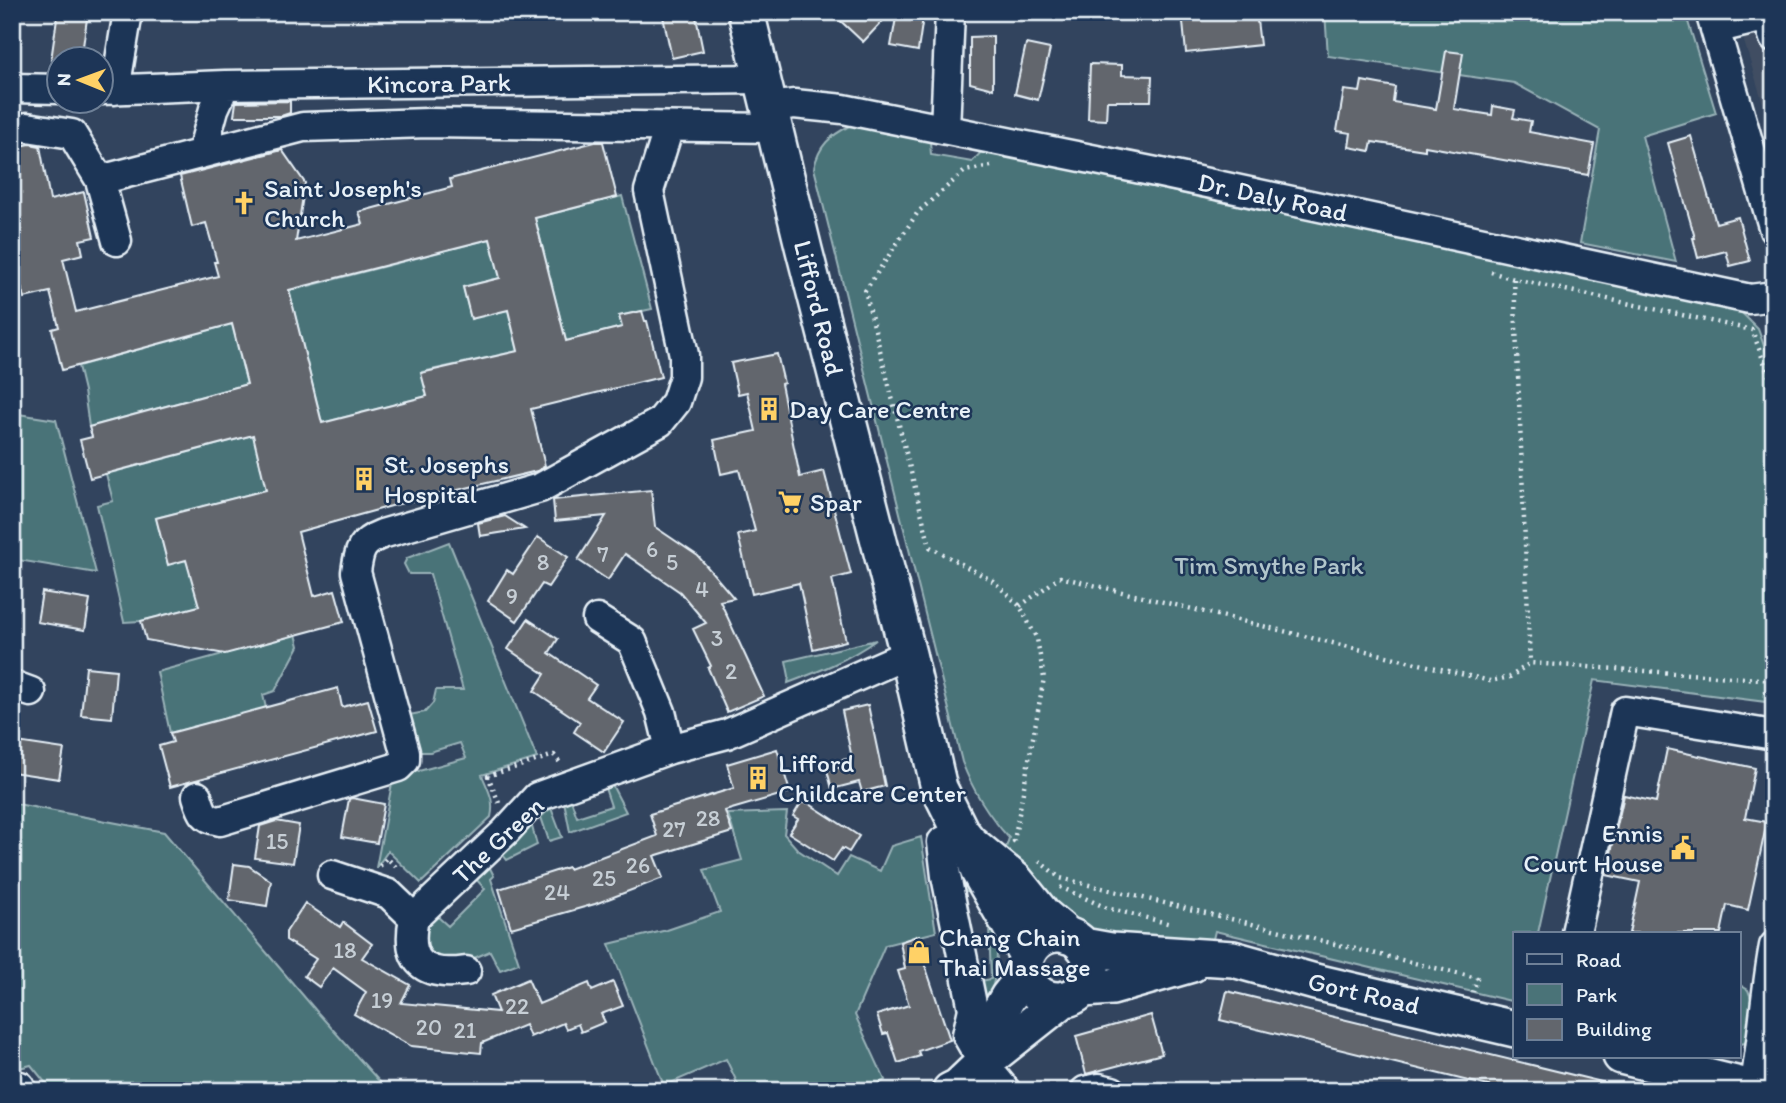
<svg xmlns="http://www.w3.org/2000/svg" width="1786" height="1103" font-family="Itim,sans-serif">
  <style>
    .built { fill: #404e62 }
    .green { fill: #4a7378; stroke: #99b2b8; stroke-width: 2 }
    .building { fill: #62666d; stroke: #e8f1f8; stroke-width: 2; fill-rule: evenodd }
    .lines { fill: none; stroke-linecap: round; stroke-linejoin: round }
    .minor-casing { stroke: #e8f1f8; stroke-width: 33 }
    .major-casing { stroke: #e8f1f8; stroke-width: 40 }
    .path { stroke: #e8f1f8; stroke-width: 4.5; stroke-dasharray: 2 5; stroke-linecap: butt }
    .minor { stroke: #1d3557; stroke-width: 28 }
    .major { stroke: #1d3557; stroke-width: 35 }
    .labels { text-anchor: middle; stroke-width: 5; stroke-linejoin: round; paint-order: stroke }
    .number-label { font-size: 23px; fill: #c6ced5 }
    .street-label { font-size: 26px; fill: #e8f1f8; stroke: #1d3557 }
    .poi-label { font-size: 26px; fill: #e8f1f8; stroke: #1d3557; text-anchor: start }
    .park-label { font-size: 26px; fill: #b1c5cb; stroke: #1d3557 }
  </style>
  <rect width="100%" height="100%" fill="#32445e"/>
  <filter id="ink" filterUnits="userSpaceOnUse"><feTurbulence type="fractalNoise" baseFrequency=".0143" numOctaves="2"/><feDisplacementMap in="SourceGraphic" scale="14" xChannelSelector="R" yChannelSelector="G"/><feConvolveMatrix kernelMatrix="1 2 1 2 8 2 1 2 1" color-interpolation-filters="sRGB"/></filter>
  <g filter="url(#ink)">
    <path class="built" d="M1735,12H1774V140L1770,126Z"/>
    <path class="green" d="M1325,12H1685L1716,113L1642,136L1676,262L1580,243L1600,130L1514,83L1328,56Z
      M851,125L930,141L931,155L972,162L982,151L1740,311L1758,329L1774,374V703L1594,680L1538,933H1515V1002L1215,931L1212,943C1182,943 1149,946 1119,942C1087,938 1028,875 1005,851L1009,838C988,815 973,791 962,762L814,168C819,145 830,136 851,125Z
      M622,196L652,309L619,316L622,327L566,341L535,218Z
      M490,239L500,278L463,287L471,318L508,310L518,351L422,372L427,396L322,423L289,291Z
      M232,324L247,384L89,427L84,391L78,366Z
      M12,413L56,420L96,573L12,559Z
      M253,435L261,469L274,488L156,518L168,564L186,560L239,596L141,621L124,622L97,505L113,501L106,474Z
      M449,542L537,758L482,775C488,790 495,800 491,817L421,883L388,851L376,868L393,778L466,758L460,743L430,752H419L413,747L409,715L425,712L433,703L436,690H463L430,574H409L404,564L407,558Z
      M296,634L299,646L275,691L263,695L266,708L170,733L157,672Z
      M876,640C848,660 820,671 788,683L789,676L786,661Z
      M612,785L626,812L570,832L564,801L571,800L577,817L611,806L605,788Z
      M12,803L164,832L318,1013L388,1091H52L31,1065L12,1070Z
      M551,808L562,837L549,841L541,817Z
      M787,812L784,834L798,850L837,876L849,857L880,871L891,846L921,837L936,932L885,945L855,1015L885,1080L866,1091H741L726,1059L664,1086L609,944L667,930L720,912L704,870L742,860L728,814Z
      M531,823L537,845L507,860L499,850Z
      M488,864L494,876L491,879L519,963L500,970L490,951C481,955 468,962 458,962C441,963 417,947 425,927C427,923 433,919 437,916L448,926L485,889L475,878Z
      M957,870L964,872L998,937L996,971L987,1012L981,981L991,979L989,926L973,890L956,893Z
      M1740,985L1748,990L1753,1004L1754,1042L1739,1044Z"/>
    <path class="building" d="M58,12H88L81,60H51Z
      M662,12H695L703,51L672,58Z
      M831,12H891L863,42Z
      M897,12L923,17L918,51L891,46Z
      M1182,12H1256L1260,45L1186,53Z
      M993,36V89L970,83V37Z
      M1026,44L1050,49L1038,100L1015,94Z
      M1446,51L1463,53L1454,109L1492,115L1493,106L1515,110L1513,118L1531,121L1529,132L1594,144L1588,175L1425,146V150L1372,142L1370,151L1349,147L1351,133L1337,131L1344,90L1360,92L1362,81L1395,87L1393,102L1436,109Z
      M1090,64L1122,65V75L1152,76L1151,101H1107L1106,120L1088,119Z
      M290,101V113L281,116H234L236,102Z
      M1691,136L1716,223L1738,217L1750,261L1730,266L1726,251L1698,258L1693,238H1695L1668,143Z
      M595,142H603L617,197L535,218L566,341L622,327L619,316L642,311L645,321H647L661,377L531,409L545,466L537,471L395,505L298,532L314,596L335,590L344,622L225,654L146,640L141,621L199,606L186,560L168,565L156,518L266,490L253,435L90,478L80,440L92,437L89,427L247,384L232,324L62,370L52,329L59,327L50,292L24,298L12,250V148L30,144L40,146L50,200L84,192L94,237L80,240L83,254L63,259L76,312L218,276L214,262H217L206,223L192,227L180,176L282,150L305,183L296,241L363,224L359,212L452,187L450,179ZM490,239L500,278L463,287L471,319L508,310L518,351L421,373L427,396L322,423L289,290Z
      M777,354L784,383L781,384L800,477L824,471L851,574L832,579L846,641L813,649L799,583L752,594L738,535L755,531L739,470L721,474L714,440L756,431L747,392L738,394L731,363Z
      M651,490L655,527L698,556L734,598L720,601L764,696L727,712L708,668L711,666L693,629L706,623L680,592L625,554L608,580L578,560L606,516L555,521L553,500Z
      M505,516L525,529L480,536L478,523Z
      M538,537L568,557L548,587L542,584L517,621L488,601L507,570L513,574Z
      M42,592L90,600L85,630L37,622Z
      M528,619L558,639L549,653L596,685L587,698L624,722L604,752L574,732L580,722L534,691L545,674L508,649Z
      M86,667L116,670L112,718L81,715Z
      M338,688L342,707L368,700L377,731L170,787L159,746L173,742L170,733Z
      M868,705L885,786L862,792L859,782L832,789L827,770L839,768L837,761L852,758L842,711Z
      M17,742L64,749L59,779L12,772Z
      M777,749L790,792L725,811L732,832L654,856L663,878L595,904L511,928L499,889L568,867L569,869L657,836L650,814L734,788L727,764Z
      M1667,749L1755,768L1745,818L1767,822L1748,910L1727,905L1721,933H1629L1640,882L1606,875L1624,795L1656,802Z
      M352,798L384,804L377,843L342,837L349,799Z
      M801,803H808L859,836L849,852L842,848L833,861L789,833L798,819L793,816Z
      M276,821L299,825L293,863L255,858L260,826Z
      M234,864L249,866L271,881L267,906L229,900Z
      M305,903L340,927L343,922L372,944L362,958L410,985L401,1003L498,1012L491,995L528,979L539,1004L589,983L592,991L613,982L623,1006L601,1014L605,1022L581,1032L578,1024L566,1029L563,1023L530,1037L525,1025L482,1043L481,1053L411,1046L354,1014L366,992L333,968L319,987L304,976L316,959L286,940V932Z
      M919,935L924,962L950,1040L918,1051L920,1056L898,1063L888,1033L883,1034L877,1015L909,1005L898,971L905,969L900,942Z
      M1227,991L1606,1083L1605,1091H1509L1220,1020Z
      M1151,1015L1162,1054L1086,1074L1076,1036Z"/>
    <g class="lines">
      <g class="minor-casing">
        <path id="minor" d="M1710,12L1774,230
          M1715,29L1761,18L1768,20L1774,38
          M12,88L60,89
          M102,90L225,85L762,79
          M115,90L128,12
          M770,107L794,104L843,109L1156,172L1750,299L1774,296
          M27,127L72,134L100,180
          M945,129L950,12
          M202,153L214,109L225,85
          M117,241L100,180L303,127L428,123L775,128
          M597,619L632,641L661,712L670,749
          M12,685L31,692
          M197,796C202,812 203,818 220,821L398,767L405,760V752L356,572C359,550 361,542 382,534L540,488L660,422L676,402L684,377V355L649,191L669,127
          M961,832L942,842L946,876L973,1009L967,1035L983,1063L1006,1091
          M332,875L389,894L414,918
          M1576,933L1625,711L1774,735
          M466,971C423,977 405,962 414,918L505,832L537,797L670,749L727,734L908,654
          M12,1088L20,1086
          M1754,1088C1763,1041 1765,993 1774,946
          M1085,1091L1099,1088L1112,1091"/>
      </g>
      <g class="major-casing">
        <path id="major" d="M746,12L804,250L908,654L939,788L961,832L969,842L1015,880L1043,915L1068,936
          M971,847L978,870L1027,955
          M1025 967a33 33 0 1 1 66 0a33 33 0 1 1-66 0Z
          M1083,946L1111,951L1233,959L1315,982L1515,1029
          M1083,989L1112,987L1192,964
          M1621,1056L1764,1091
          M983,1063L990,1028L1008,997L1026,974
          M950,1091L958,1087L983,1063L1064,999"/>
      </g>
      <path class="path" d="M991,166L965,171L918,212L865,291L930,547L993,581L1020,606L1037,639L1044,678L1014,841L1016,842
        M1491,272L1514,279L1752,330L1774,389
        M1514,279L1530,663
        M1020,606L1060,577L1490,681L1510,677L1530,663L1774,680
        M499,803L488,776L554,755L561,764
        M1039,861L1060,878L1477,978L1473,992
        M380,866L387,858L398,869
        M1060,887L1107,908L1171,924"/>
      <use href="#minor" class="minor"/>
      <use href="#major" class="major"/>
    </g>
  </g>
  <defs>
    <g id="church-bare" transform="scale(1.89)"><path d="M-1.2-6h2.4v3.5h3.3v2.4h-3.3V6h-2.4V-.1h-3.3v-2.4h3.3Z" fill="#ffd166" stroke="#1d3557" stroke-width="2.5" paint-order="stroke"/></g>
    <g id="building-bare" transform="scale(1.89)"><path d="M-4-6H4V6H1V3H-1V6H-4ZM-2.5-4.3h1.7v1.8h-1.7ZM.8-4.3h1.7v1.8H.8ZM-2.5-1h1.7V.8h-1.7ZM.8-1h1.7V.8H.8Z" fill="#ffd166" stroke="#1d3557" stroke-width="2.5" paint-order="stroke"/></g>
    <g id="supermarket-bare" transform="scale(1.89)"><path d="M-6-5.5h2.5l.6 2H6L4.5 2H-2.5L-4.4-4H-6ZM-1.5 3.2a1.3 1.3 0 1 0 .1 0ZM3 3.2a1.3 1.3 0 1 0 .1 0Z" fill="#ffd166" stroke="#1d3557" stroke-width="2.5" paint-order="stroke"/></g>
    <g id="civic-bare" transform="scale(1.89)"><path d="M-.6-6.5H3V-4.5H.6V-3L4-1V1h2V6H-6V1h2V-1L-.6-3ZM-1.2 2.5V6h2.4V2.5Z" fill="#ffd166" stroke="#1d3557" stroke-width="2.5" paint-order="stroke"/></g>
    <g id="shop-bare" transform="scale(1.89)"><path d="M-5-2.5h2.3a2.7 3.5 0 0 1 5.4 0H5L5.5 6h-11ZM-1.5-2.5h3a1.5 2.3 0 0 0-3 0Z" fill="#ffd166" stroke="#1d3557" stroke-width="2.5" paint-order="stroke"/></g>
  </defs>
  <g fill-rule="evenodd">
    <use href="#church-bare" x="244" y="203"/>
    <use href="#building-bare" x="769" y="409"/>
    <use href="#building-bare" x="364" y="479"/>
    <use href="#supermarket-bare" x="790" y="502"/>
    <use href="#building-bare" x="758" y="778"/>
    <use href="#civic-bare" x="1683" y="848"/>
    <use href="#shop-bare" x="919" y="952"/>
  </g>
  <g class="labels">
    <g class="number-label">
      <text x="652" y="557">6</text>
      <text x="603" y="562">7</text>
      <text x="543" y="570">8</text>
      <text x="672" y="570">5</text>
      <text x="702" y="597">4</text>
      <text x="512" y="604">9</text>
      <text x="717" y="646">3</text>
      <text x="731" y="679">2</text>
      <text x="708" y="826">28</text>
      <text x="674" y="837">27</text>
      <text x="277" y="849">15</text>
      <text x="638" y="873">26</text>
      <text x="604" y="886">25</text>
      <text x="557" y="900">24</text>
      <text x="345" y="958">18</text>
      <text x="382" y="1008">19</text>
      <text x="517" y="1014">22</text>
      <text x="429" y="1035">20</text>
      <text x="465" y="1038">21</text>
    </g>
    <g class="street-label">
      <text transform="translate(439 83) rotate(-1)" y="9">Kincora Park</text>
      <text transform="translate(1273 197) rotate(12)" y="9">Dr. Daly Road</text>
      <text transform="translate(819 308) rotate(76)" y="9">Lifford Road</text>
      <text transform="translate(498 840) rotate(-43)" y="9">The Green</text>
      <text transform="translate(1364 993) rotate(13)" y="9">Gort Road</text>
    </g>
    <g class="poi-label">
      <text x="264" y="197">Saint Joseph's<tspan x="264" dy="30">Church</tspan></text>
      <text x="789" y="418">Day Care Centre</text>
      <text x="384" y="473">St. Josephs<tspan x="384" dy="30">Hospital</tspan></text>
      <text x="810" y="511">Spar</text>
      <text x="778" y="772">Lifford<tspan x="778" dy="30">Childcare Center</tspan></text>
      <text x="1663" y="842" text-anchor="end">Ennis<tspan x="1663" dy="30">Court House</tspan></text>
      <text x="939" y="946">Chang Chain<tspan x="939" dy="30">Thai Massage</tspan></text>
    </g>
    <g class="park-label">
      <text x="1269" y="574">Tim Smythe Park</text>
    </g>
  </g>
  <rect width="1786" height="1103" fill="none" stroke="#1d3557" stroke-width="42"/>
  <rect x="21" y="21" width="1744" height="1061" fill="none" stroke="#e8f1f8" stroke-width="2.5" filter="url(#ink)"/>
  <rect x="1513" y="932" width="228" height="126" fill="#1d3557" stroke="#6e8097" stroke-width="2"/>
  <rect x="1527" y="954" width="35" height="10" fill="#1d3557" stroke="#6e8097" stroke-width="2"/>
  <text x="1576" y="967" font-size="21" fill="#e8f1f8">Road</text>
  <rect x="1527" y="984" width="35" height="21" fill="#4a7378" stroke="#6e8097" stroke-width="2"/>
  <text x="1576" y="1002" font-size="21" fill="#e8f1f8">Park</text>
  <rect x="1527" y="1019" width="35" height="21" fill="#62666d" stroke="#6e8097" stroke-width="2"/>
  <text x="1576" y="1036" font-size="21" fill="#e8f1f8">Building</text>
  <g transform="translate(80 80) rotate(271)"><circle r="33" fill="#1d3557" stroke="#6e8097" stroke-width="2"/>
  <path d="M0-5L12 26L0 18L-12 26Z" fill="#ffd166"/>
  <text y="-10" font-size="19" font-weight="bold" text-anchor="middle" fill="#e8f1f8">N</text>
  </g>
</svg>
